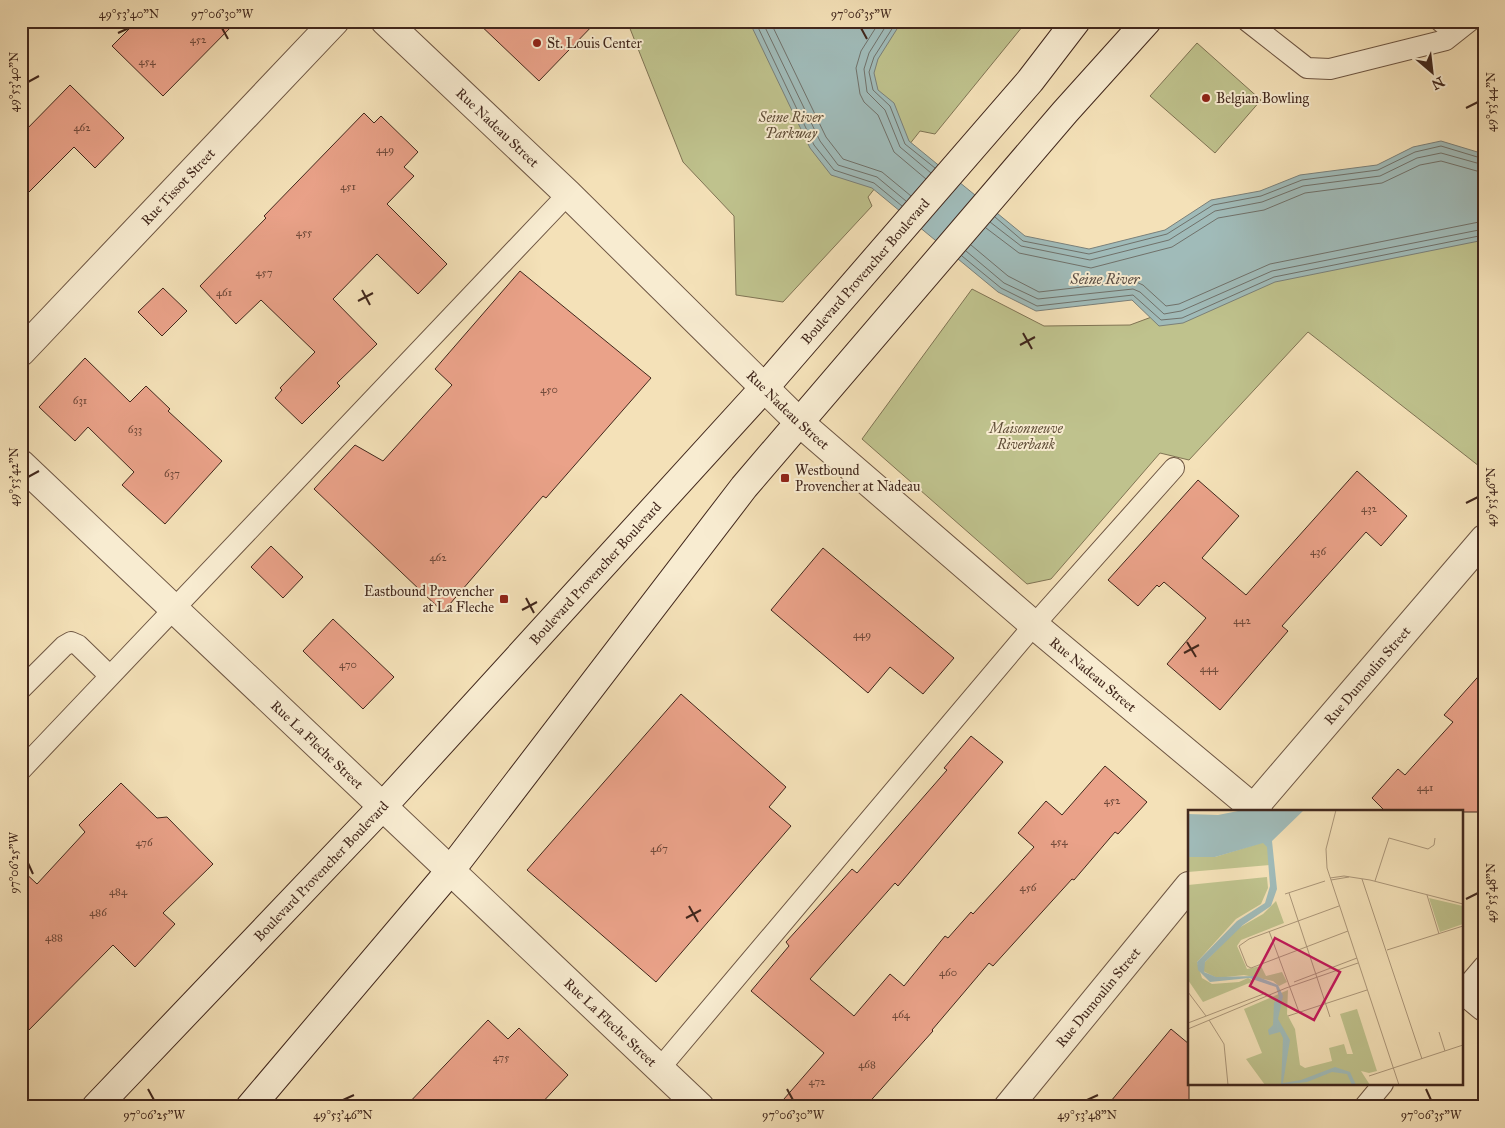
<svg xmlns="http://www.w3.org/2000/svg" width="1505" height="1128" font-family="'IM FELL Great Primer',serif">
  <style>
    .green { fill: #bfc28d; stroke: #807454 }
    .water { fill: #a0bbb9; stroke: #7a807a }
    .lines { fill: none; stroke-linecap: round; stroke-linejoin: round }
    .shore { stroke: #70716a; stroke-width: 1 }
    .building { fill: #eaa289; stroke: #41271c }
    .lane-casing { stroke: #6e5643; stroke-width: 22 }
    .street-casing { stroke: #6e5643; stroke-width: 30 }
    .secondary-casing { stroke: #41271c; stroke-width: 30 }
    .lane { stroke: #f8ecd1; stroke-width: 20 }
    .street { stroke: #f8ecd1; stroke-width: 28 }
    .secondary { stroke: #f8ecd1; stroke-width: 28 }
    .ticks { fill: none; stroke: #41271c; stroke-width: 2 }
    .poi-dot { fill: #8f2418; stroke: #f8ecd1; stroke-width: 2 }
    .labels { text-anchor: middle; stroke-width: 4; stroke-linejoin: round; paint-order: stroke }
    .number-label { font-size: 11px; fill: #6b4637 }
    .poi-label { font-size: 14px; fill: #41271c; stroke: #f8ecd1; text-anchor: start }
    .park-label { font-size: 14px; font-style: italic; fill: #604e38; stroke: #f8ecd1 }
    .street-label { font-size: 14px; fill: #41271c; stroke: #f8ecd1 }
    .water-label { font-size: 15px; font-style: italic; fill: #594c43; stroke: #f8ecd1 }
    .inset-road { fill: none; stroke: #ac977a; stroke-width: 1 }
    .view { fill: #c2185b; fill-opacity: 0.15; stroke: #c2185b; stroke-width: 2.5 }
    .inset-edge { fill: none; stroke: #41271c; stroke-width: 2.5 }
    .neatline { fill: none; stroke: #41271c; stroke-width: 2 }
    .ticks-label { font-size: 12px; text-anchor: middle; fill: #41271c }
  </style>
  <rect width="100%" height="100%" fill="#f4e1b8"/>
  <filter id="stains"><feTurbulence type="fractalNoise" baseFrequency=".004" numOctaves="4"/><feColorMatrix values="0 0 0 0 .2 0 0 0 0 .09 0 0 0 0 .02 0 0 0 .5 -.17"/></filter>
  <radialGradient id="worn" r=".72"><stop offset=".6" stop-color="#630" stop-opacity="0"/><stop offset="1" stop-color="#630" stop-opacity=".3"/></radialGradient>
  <path class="green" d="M627,21H1027L935,134L920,131L868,197L872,206L783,302L736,295L734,216L683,162Z
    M1197,43L1261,100L1215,153L1150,96Z
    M1484,212V470L1308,332L1189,460L1160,453L1051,579L1027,584L862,439L972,289L1044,326L1130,325L1254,279Z"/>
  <path class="water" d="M749,21H902L878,59L874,73L878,90L894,103L909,141L1025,236L1089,249L1165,230L1211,200L1260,191L1300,175L1377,165L1413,147L1441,141L1484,154V240L1275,282L1183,323L1159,326L1132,300L1036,311L998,292L872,188L831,175L810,148Z"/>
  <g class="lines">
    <path class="shore" d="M755,21L814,145L834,170L874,183L902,206
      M762,21L820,141L838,165L877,177L906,201
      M770,21L826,137L843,159L882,172L911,196
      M880,21L861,51L856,68L860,94L864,102L878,115L894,152L926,179
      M889,21L869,53L864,69L867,92L885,110L900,147L931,173
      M897,21L874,57L869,72L873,90L890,106L905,144L935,168
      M995,217L1023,241L1089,254L1167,234L1213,205L1261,196L1302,180L1378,170L1415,152L1441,146L1484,159
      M990,222L1021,246L1090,260L1169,240L1215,211L1262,202L1303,186L1380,176L1417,158L1441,153L1484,165
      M986,228L1019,253L1091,268L1172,247L1218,218L1264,210L1305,193L1382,183L1420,165L1441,161L1484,173
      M971,245L1008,276L1039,292L1134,281L1143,285L1166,306L1179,304L1270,264L1484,221
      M966,251L1004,283L1038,299L1133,289L1140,292L1164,314L1181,311L1272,271L1484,229
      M962,256L1001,288L1037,306L1133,295L1161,320L1182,318L1274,277L1484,235"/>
  </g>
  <path class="building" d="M137,21H237L163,96L112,46Z
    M476,21H597L539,81Z
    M70,85L124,138L95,168L74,147L21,200V135Z
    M364,113L374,123L381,116L418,152L404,167L414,176L387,204L447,264L418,294L377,254L333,299L377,344L337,383L340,386L302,424L275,398L282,390L280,388L315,352L261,300L236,324L200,286L266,218L264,216Z
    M520,271L651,378L546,498L543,496L443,612L314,489L355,445L383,461L452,385L435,369Z
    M163,288L187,311L162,336L138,312Z
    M85,358L130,402L146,386L170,409L168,411L222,461L165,524L122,485L134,472L88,427L75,441L39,407Z
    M1357,471L1407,516L1381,546L1366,532L1282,626L1288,631L1220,710L1167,664L1206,618L1164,582L1159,587L1157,585L1138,606L1108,580L1198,480L1239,516L1202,558L1246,595Z
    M271,546L303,577L283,598L251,567Z
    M823,548L954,658L923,694L890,667L868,693L771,610Z
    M333,619L394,677L363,709L303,651Z
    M1484,670V812H1386L1372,798L1398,769L1405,775L1453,722L1444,715Z
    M681,694L786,787L769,807L791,826L656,982L527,870Z
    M971,736L1003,762L898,886L895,883L810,979L854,1016L890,974L904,986L945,936L948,938L971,912L973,914L1034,847L1018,833L1046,801L1062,815L1105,766L1147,802L1118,834L1115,832L1074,880L1072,879L993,966L989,963L932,1030L933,1031L865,1107H777L824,1053L751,991L789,946L786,942L852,869L857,873L947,770L944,768Z
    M121,783L157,818L167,817L213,864L163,913L175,924L135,967L113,945L21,1038V869L37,884L85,832L79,825Z
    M488,1020L508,1039L519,1028L568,1075L538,1107H405Z
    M1171,1029L1189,1044V1107H1106Z"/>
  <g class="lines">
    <g class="lane-casing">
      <path id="lane" d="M1247,21L1307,68L1330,69L1446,40L1470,21
        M1440,21L1454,33
        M21,689L64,646L71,642L78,645L110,676
        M21,770L568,194
        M1461,993L1484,966
        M660,1068L1034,625L1174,468
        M1364,1107L1383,1084"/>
    </g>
    <g class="street-casing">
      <g id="street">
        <path id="s1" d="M385,21L568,194L799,422L1034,625L1258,812"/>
        <path id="s2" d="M21,352L335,21"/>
        <path id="s3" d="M21,464L700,1107"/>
        <path id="s4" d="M1250,812L1484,539"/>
        <path d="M1461,988L1484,1007"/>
        <path id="s5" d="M1008,1107L1189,886"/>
      </g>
    </g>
    <g class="secondary-casing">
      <g id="secondary">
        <path id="s6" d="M96,1107L383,806L764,388L1030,81L1076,21"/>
        <path d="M250,1107L450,871L744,487L1065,112L1147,21"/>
      </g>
    </g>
    <use href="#lane" class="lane"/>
    <use href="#street" class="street"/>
    <use href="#secondary" class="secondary"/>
  </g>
  <path class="ticks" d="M222,28L228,39M861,28L867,39M118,33L129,28M28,82L39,76M1466,108L1478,102M362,290L370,305M358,301L373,293M1023,333L1032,349M1020,345L1035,337M28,477L39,471M1466,503L1478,497M526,598L534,613M522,610L537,602M1187,642L1196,657M1184,653L1199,645M28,863L33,874M1466,899L1478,893M689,906L698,922M686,918L701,910M148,1089L154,1100M787,1089L793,1100M1426,1089L1431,1100M343,1100L354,1095M1087,1100L1098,1095"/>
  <g class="poi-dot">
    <circle cx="537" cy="43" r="5"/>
    <circle cx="1206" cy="98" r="5"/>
    <rect x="780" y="473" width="10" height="10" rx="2.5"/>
    <rect x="499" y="594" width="10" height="10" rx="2.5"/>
  </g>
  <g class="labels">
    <g class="number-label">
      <text x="198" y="43">452</text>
      <text x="147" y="65">454</text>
      <text x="82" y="131">462</text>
      <text x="385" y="153">449</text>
      <text x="348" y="190">451</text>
      <text x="304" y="236">455</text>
      <text x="264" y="276">457</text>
      <text x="224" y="296">461</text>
      <text x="549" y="393">450</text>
      <text x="80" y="404">631</text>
      <text x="135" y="433">633</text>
      <text x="172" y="477">637</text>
      <text x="1369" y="512">432</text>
      <text x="1318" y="555">436</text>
      <text x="438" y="561">462</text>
      <text x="1242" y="624">442</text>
      <text x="862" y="638">449</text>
      <text x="348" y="668">470</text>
      <text x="1209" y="672">444</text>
      <text x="1425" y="791">441</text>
      <text x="1112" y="804">452</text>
      <text x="1059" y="845">454</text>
      <text x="144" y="846">476</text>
      <text x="659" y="852">467</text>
      <text x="1028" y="891">456</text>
      <text x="118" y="895">484</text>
      <text x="98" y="916">486</text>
      <text x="54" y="941">488</text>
      <text x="948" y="976">460</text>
      <text x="901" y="1018">464</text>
      <text x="501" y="1061">475</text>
      <text x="867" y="1068">468</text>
      <text x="817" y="1085">472</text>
    </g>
    <g class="poi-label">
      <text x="547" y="48">St. Louis Center</text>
      <text x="1216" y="103">Belgian Bowling</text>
      <text x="795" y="475">Westbound<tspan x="795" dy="16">Provencher at Nadeau</tspan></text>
      <text x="494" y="596" text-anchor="end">Eastbound Provencher<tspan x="494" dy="16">at La Fleche</tspan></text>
    </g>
    <g class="park-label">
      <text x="791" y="122">Seine River<tspan x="791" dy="16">Parkway</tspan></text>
      <text x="1026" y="433">Maisonneuve<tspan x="1026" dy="16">Riverbank</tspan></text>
    </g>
    <g class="street-label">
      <text dy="5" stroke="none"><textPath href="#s1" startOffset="155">Rue Nadeau Street</textPath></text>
      <text dy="5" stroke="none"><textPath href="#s2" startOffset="228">Rue Tissot Street</textPath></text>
      <text dy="5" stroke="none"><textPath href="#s6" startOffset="1136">Boulevard Provencher Boulevard</textPath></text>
      <text dy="5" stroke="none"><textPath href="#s1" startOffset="560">Rue Nadeau Street</textPath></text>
      <text dy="5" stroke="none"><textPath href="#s6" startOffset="731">Boulevard Provencher Boulevard</textPath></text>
      <text dy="5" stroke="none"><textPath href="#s1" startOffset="964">Rue Nadeau Street</textPath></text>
      <text dy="5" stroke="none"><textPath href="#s4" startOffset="180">Rue Dumoulin Street</textPath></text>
      <text dy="5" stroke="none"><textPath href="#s3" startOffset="408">Rue La Fleche Street</textPath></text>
      <text dy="5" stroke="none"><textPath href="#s6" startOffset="326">Boulevard Provencher Boulevard</textPath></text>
      <text dy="5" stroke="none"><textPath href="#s5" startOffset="142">Rue Dumoulin Street</textPath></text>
      <text dy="5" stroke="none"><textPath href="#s3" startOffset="812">Rue La Fleche Street</textPath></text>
    </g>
    <g class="water-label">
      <text x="1105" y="284">Seine River</text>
    </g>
  </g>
  <g transform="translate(1188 810)">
    <rect width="275" height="275" fill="#f4e1b8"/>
    <path d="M79,31L82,55L0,62V47H27ZM79,67L80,78L73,94L48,109L9,152L14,168L24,174L51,172L60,168L66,171L15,192L0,170V75ZM241,88L275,96V114L252,122ZM88,91L96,113L53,130L49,136L59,159L73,156L78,166L94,162L99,172L91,176L85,171L56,165L29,168L15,161L14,155L49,119L75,104ZM100,180L99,204L107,219L112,255L117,258L144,251L141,238L156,234L159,244H165L152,204L169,199L189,261L181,263L173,261L182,275H77L58,249L74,243L56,199Z" fill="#bfc28d"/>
    <path d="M55,0H116L84,31L89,79L83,96L55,115L17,152L16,162L28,167L68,166L90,175L95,186L90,209L102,230L95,273L113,270L147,257L162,262L168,275H164L159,264L144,262L119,272L93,275L95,228L92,222L81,225L80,220L85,215L86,193L91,187L88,177L61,168L22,172L10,160L9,152L49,111L77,93L82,76L79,37L75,33L27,47H0V4L30,5Z" fill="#a0bbb9"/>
    <path class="inset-road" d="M148,0L138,39L139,58L211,275M142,68L156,66L182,70L275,94M174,69L234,249M143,70L161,67M187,71L201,28L240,39L246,35L247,28M101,83L142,207M97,84L137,71M239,85L251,124M151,96L61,129L51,136L59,156L63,158L160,121M81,121L111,202M199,140L275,116M106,172L169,148M0,182L18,206M100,206L179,180M21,210L36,234L40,275M0,213L78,183M0,219L98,178L170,153M251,222L257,241M181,266L275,235"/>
    <path class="view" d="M87,128L152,162L126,210L62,176Z"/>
    <rect width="275" height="275" class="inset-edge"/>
  </g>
  <rect width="1505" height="1128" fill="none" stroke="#f4e1b8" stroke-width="55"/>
  <g transform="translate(1432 72) rotate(152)" stroke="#f8ecd1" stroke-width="4" paint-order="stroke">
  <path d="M0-4L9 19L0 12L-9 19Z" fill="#41271c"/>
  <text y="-8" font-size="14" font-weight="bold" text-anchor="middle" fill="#41271c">N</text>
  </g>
  <rect x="28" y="28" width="1450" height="1072" class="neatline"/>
  <g class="ticks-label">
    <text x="129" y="18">49°53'40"N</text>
    <text x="222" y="18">97°06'30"W</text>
    <text x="861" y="18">97°06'35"W</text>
    <text transform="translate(14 82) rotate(-90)" y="4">49°53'40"N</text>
    <text transform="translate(1491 102) rotate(-90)" y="4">49°53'44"N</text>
    <text transform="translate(14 477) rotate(-90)" y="4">49°53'42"N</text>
    <text transform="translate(1491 497) rotate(-90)" y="4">49°53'46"N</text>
    <text transform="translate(14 863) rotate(-90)" y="4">97°06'25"W</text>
    <text transform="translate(1491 893) rotate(-90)" y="4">49°53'48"N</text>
    <text x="154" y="1119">97°06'25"W</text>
    <text x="343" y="1119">49°53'46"N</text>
    <text x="793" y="1119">97°06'30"W</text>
    <text x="1087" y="1119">49°53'48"N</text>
    <text x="1431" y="1119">97°06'35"W</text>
  </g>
  <rect width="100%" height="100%" filter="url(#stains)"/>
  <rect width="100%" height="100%" fill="url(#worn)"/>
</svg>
